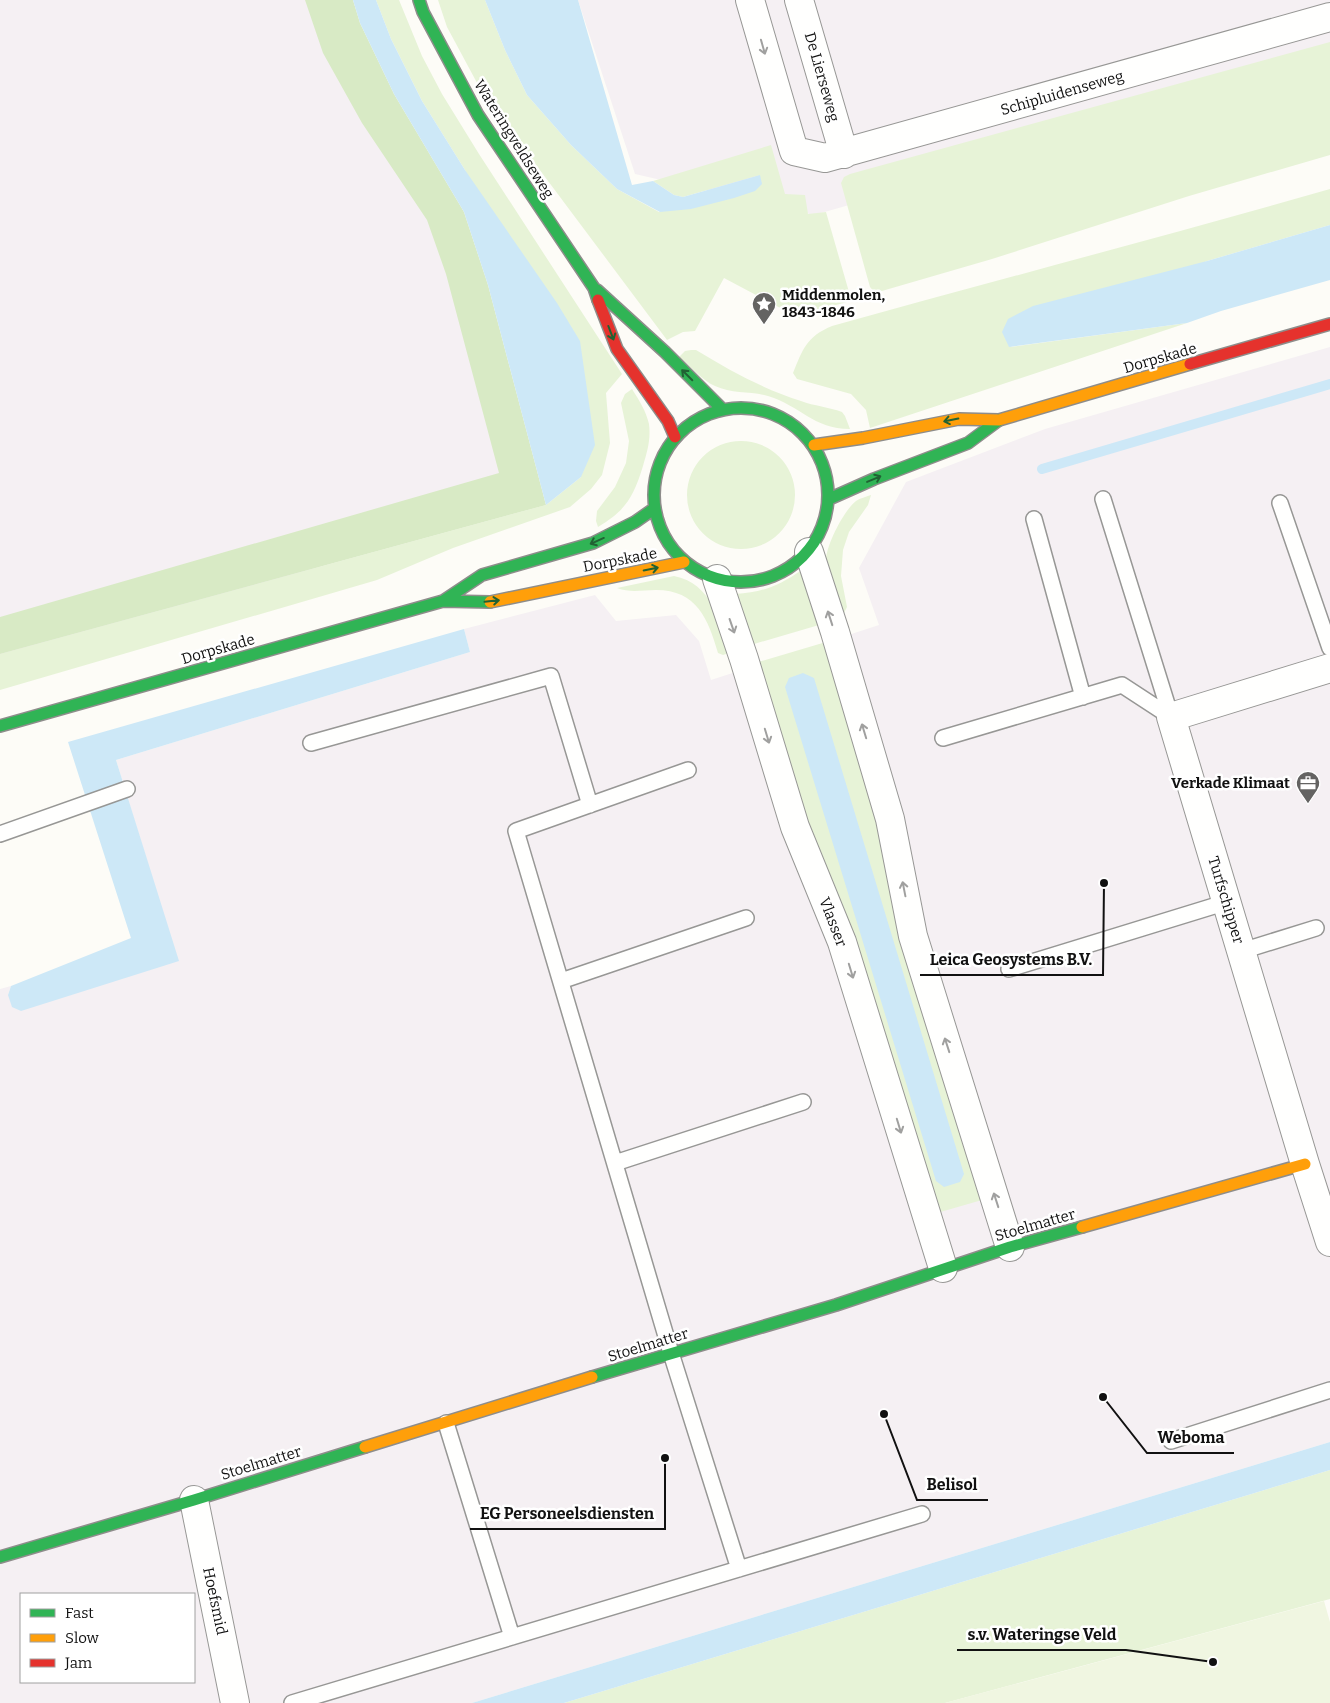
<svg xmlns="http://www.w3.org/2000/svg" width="1330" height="1703" font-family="Bitter,serif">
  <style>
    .industrial { fill: #f5f0f3; fill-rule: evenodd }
    .green { fill: #e7f3d7 }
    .forest { fill: #d8eac5 }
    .pitch { fill: #f0f6e1 }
    .water { fill: #cde8f7 }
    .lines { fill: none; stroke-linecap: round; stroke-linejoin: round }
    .stream { stroke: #cde8f7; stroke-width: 10 }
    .lane-casing { stroke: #979795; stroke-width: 18 }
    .street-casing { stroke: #979795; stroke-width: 30 }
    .fast-casing { stroke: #8e8d8b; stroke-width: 14 }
    .slow-casing { stroke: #8e8d8b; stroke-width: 14 }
    .jam-casing { stroke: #8e8d8b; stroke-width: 14 }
    .lane { stroke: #fffffe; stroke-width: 15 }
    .street { stroke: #fffffe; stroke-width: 28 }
    .fast { stroke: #30b455; stroke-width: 11 }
    .slow { stroke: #ff9f0a; stroke-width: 11 }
    .jam { stroke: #e5322d; stroke-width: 11 }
    .oneway { stroke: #a0a09f }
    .oneway2 { stroke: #206233 }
    .labels { text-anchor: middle; stroke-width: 5; stroke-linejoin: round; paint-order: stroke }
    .street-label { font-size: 15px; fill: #111; stroke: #fff }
    .poi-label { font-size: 15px; font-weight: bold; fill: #111; stroke: #fff; text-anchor: start }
    .leader { fill: none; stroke: #111; stroke-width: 2 }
    .callout-dot { fill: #111; stroke: #fff; stroke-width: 2 }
    .callout-label { font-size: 16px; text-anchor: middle; font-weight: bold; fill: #111; stroke: #fff; stroke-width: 5; stroke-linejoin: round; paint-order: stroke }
  </style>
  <rect width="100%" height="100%" fill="#fdfcf7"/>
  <path class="industrial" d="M0,0H342L540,494L0,672Z
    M578,0H1330V68L814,215L635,174Z
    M1330,347V1442L472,1703H0V989L11,986L8,995L178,961L116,760L470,652L464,629L595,595L616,621L676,615L699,641L711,680L879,625L859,568L906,482L1045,429ZM21,1594H194V1682H21Z"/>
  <path class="green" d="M376,0H399L422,56L442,94L479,154L622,374L606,393L610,443L602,475L591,489L570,507L453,548L377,580L0,690V654L546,505L581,477L465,170L422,101L391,39Z
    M438,0H485L505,50L527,95L571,145L617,189L659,212L760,175L683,197L674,195L653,181L771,145L785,194L805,195L808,214L826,212L849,292L847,302L814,311L801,319L724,278L695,331L683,332L667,340L483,94L447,27Z
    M1330,42V155L1189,196L992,259L875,293L870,287L841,183L844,177L850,174Z
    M1330,189V225L1207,261L1010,347L1187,323L870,428L866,410L851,394L797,379L793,373C803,349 806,337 832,326C998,280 1165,236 1330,189Z
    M691,350H696C729,370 763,389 801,401C814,406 829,407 842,412L845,416L850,429C813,429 801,406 768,396C751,391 732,394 715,386C703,381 689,365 679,357L685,351Z
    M632,389C639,400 646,411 649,424C651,440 647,452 643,466C633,498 626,510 598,527L596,521L597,511L615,487L626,463L629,441L621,403L625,394Z
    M687 495a54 54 0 1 1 108 0a54 54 0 1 1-108 0Z
    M871,495L868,505L849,532L843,550L841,576L847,607L844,613L839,619C835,602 827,579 826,562C825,547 844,510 856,501C860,498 866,497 871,495Z
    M802,570L819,625L754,644L735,594C764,592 778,586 802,570Z
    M674,576C711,583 721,622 732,652L723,655L718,653C708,619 697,590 656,590C642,590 630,593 617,588Z
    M826,642L982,1200L937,1213L755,663Z
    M1330,1470V1599L945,1703H564Z"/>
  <path class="forest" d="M305,0H353L360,23L394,94L464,212L488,285L546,505L0,654V617L499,473L446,274L427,220L362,123L323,53Z"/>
  <path class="pitch" d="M1324,1601L1330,1622V1703H945Z"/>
  <path class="water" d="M353,0H376L391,39L422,101L465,170L557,303L580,341L595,445L581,477L546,505L488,285L464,212L394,94L360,23Z
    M485,0H578L632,185L653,181L674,195L683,197L760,175L762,184L755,191L734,198L691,209L660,212L617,189L571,145L527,95L505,50Z
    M1330,225V280L1221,311L1187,323L1009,347L1002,332L1008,319L1033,306L1207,261Z
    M464,629L470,652L116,760L179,961L21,1011L12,1007L8,995L11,986L131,938L68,742Z
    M803,673L814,678L964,1174L960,1182L944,1187L936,1181L785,687L789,678Z
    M1330,1442V1470L564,1703H472Z"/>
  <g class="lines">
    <path class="stream" d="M1042,469L1330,384"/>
    <g class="lane-casing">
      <path id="lane" d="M1103,499L1171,717
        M1280,503L1330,648
        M1034,519L1083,697
        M943,738L1122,685L1171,717
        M311,743L551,676L590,805
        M688,770L516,831L671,1353L739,1569
        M0,834L127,789
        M1242,951L1316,928
        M1009,969L1227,902
        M561,981L746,918
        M615,1163L803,1102
        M446,1423L512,1637
        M1171,1441L1330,1390
        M292,1703L922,1514"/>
    </g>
    <g class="street-casing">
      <path id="street" d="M750,0L794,151L825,158L1330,17
        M799,0L844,154
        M809,552L835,632L890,819L913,936L1010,1247
        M717,579L744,659L795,827L842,942L943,1268
        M1330,668L1171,717L1305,1164L1330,1242
        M194,1500L235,1703"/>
    </g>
    <g class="fast-casing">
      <path id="fast" d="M419,0L423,12L478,115L594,288L598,300
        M597,290L665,352L722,409
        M654 495a87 87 0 1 1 174 0a87 87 0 1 1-174 0Z
        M829,499L874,479L968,443L999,420
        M443,601L482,575L593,543L635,522L655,508
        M0,726L443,601L490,602
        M592,1377L836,1305L1010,1247L1082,1227
        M0,1557L194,1500L365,1447"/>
    </g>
    <g class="slow-casing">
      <path id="slow" d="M814,445L863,438L959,419L999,420L1190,364
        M490,602L684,562
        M1082,1227L1305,1164
        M365,1447L592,1377"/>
    </g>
    <g class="jam-casing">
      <path id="jam" d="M598,300L617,349L668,421L675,437
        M1190,364L1330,324"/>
    </g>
    <use href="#lane" class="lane"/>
    <use href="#street" class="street"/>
    <use href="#fast" class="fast"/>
    <use href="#slow" class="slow"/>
    <use href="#jam" class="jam"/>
  </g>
  <defs><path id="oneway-shaft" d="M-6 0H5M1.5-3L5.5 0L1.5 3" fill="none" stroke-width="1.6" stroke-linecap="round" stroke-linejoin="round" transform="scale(1.25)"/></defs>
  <g class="oneway">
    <use href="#oneway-shaft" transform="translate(763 47) rotate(74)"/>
    <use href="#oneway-shaft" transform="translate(830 618) rotate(-108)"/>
    <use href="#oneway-shaft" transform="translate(732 626) rotate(71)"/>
    <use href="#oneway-shaft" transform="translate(864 731) rotate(-107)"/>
    <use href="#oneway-shaft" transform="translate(767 736) rotate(73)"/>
    <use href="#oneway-shaft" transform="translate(904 889) rotate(-101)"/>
    <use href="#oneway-shaft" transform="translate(851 971) rotate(73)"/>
    <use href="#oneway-shaft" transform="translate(947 1045) rotate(-108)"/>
    <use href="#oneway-shaft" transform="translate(899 1126) rotate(73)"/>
    <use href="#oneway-shaft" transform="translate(996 1200) rotate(-108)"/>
  </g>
  <g class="oneway2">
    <use href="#oneway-shaft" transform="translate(611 333) rotate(69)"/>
    <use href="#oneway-shaft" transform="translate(687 375) rotate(-135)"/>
    <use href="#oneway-shaft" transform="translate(951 420) rotate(169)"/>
    <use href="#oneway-shaft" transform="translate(874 479) rotate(-23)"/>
    <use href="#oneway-shaft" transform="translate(597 541) rotate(156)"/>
    <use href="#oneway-shaft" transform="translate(651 569) rotate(-11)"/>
    <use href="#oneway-shaft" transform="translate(492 601) rotate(-6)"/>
  </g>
  <defs>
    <g id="sight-pin" transform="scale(1.25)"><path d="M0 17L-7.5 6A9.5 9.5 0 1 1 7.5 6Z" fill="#646362" stroke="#fff"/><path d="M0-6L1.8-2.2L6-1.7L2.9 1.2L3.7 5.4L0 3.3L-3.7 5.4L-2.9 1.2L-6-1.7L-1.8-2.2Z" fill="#fff"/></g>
    <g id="office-pin" transform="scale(1.25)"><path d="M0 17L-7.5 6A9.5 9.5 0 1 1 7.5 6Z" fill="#646362" stroke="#fff"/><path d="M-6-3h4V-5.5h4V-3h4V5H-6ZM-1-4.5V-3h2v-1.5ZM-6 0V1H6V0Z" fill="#fff"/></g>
  </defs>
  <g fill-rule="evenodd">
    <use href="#sight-pin" x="764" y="304"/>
    <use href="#office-pin" x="1308" y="783"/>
  </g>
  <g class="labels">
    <g class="street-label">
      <text transform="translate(822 77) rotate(74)" y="5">De Lierseweg</text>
      <text transform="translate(1062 93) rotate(-16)" y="5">Schipluidenseweg</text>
      <text transform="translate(514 139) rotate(58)" y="5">Wateringveldseweg</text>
      <text transform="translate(1160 358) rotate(-16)" y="5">Dorpskade</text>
      <text transform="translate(620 560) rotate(-11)" y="5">Dorpskade</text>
      <text transform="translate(218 649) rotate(-16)" y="5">Dorpskade</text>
      <text transform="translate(1226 900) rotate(73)" y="5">Turfschipper</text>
      <text transform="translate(833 922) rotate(69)" y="5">Vlasser</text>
      <text transform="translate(1035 1225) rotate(-16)" y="5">Stoelmatter</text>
      <text transform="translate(648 1345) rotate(-17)" y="5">Stoelmatter</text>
      <text transform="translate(261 1463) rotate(-17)" y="5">Stoelmatter</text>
      <text transform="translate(215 1601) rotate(78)" y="5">Hoefsmid</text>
    </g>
    <g class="poi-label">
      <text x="782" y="300">Middenmolen,<tspan x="782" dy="17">1843-1846</tspan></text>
      <text x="1290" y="788" text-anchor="end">Verkade Klimaat</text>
    </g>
  </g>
  <path class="leader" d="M1104 883L1103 975H920M1103 1397L1147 1453H1234M884 1414L917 1500H988M665 1458L665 1529H470M1213 1662L1126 1650H957"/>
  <g class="callout-dot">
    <circle cx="1104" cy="883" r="5"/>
    <circle cx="1103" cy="1397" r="5"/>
    <circle cx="884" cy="1414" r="5"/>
    <circle cx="665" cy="1458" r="5"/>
    <circle cx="1213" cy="1662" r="5"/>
  </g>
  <g class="callout-label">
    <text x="1011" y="965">Leica Geosystems B.V.</text>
    <text x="1191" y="1443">Weboma</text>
    <text x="952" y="1490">Belisol</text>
    <text x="567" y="1519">EG Personeelsdiensten</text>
    <text x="1042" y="1640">s.v. Wateringse Veld</text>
  </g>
  <rect x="20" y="1593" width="175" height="90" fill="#ffffff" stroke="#a0a0a0"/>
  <rect x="30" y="1609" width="25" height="8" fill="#30b455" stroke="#a0a0a0"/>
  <text x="65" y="1618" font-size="15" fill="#111111">Fast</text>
  <rect x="30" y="1634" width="25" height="8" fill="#ff9f0a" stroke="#a0a0a0"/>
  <text x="65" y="1643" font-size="15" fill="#111111">Slow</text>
  <rect x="30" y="1659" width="25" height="8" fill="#e5322d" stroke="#a0a0a0"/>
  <text x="65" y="1668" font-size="15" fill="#111111">Jam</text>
</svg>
